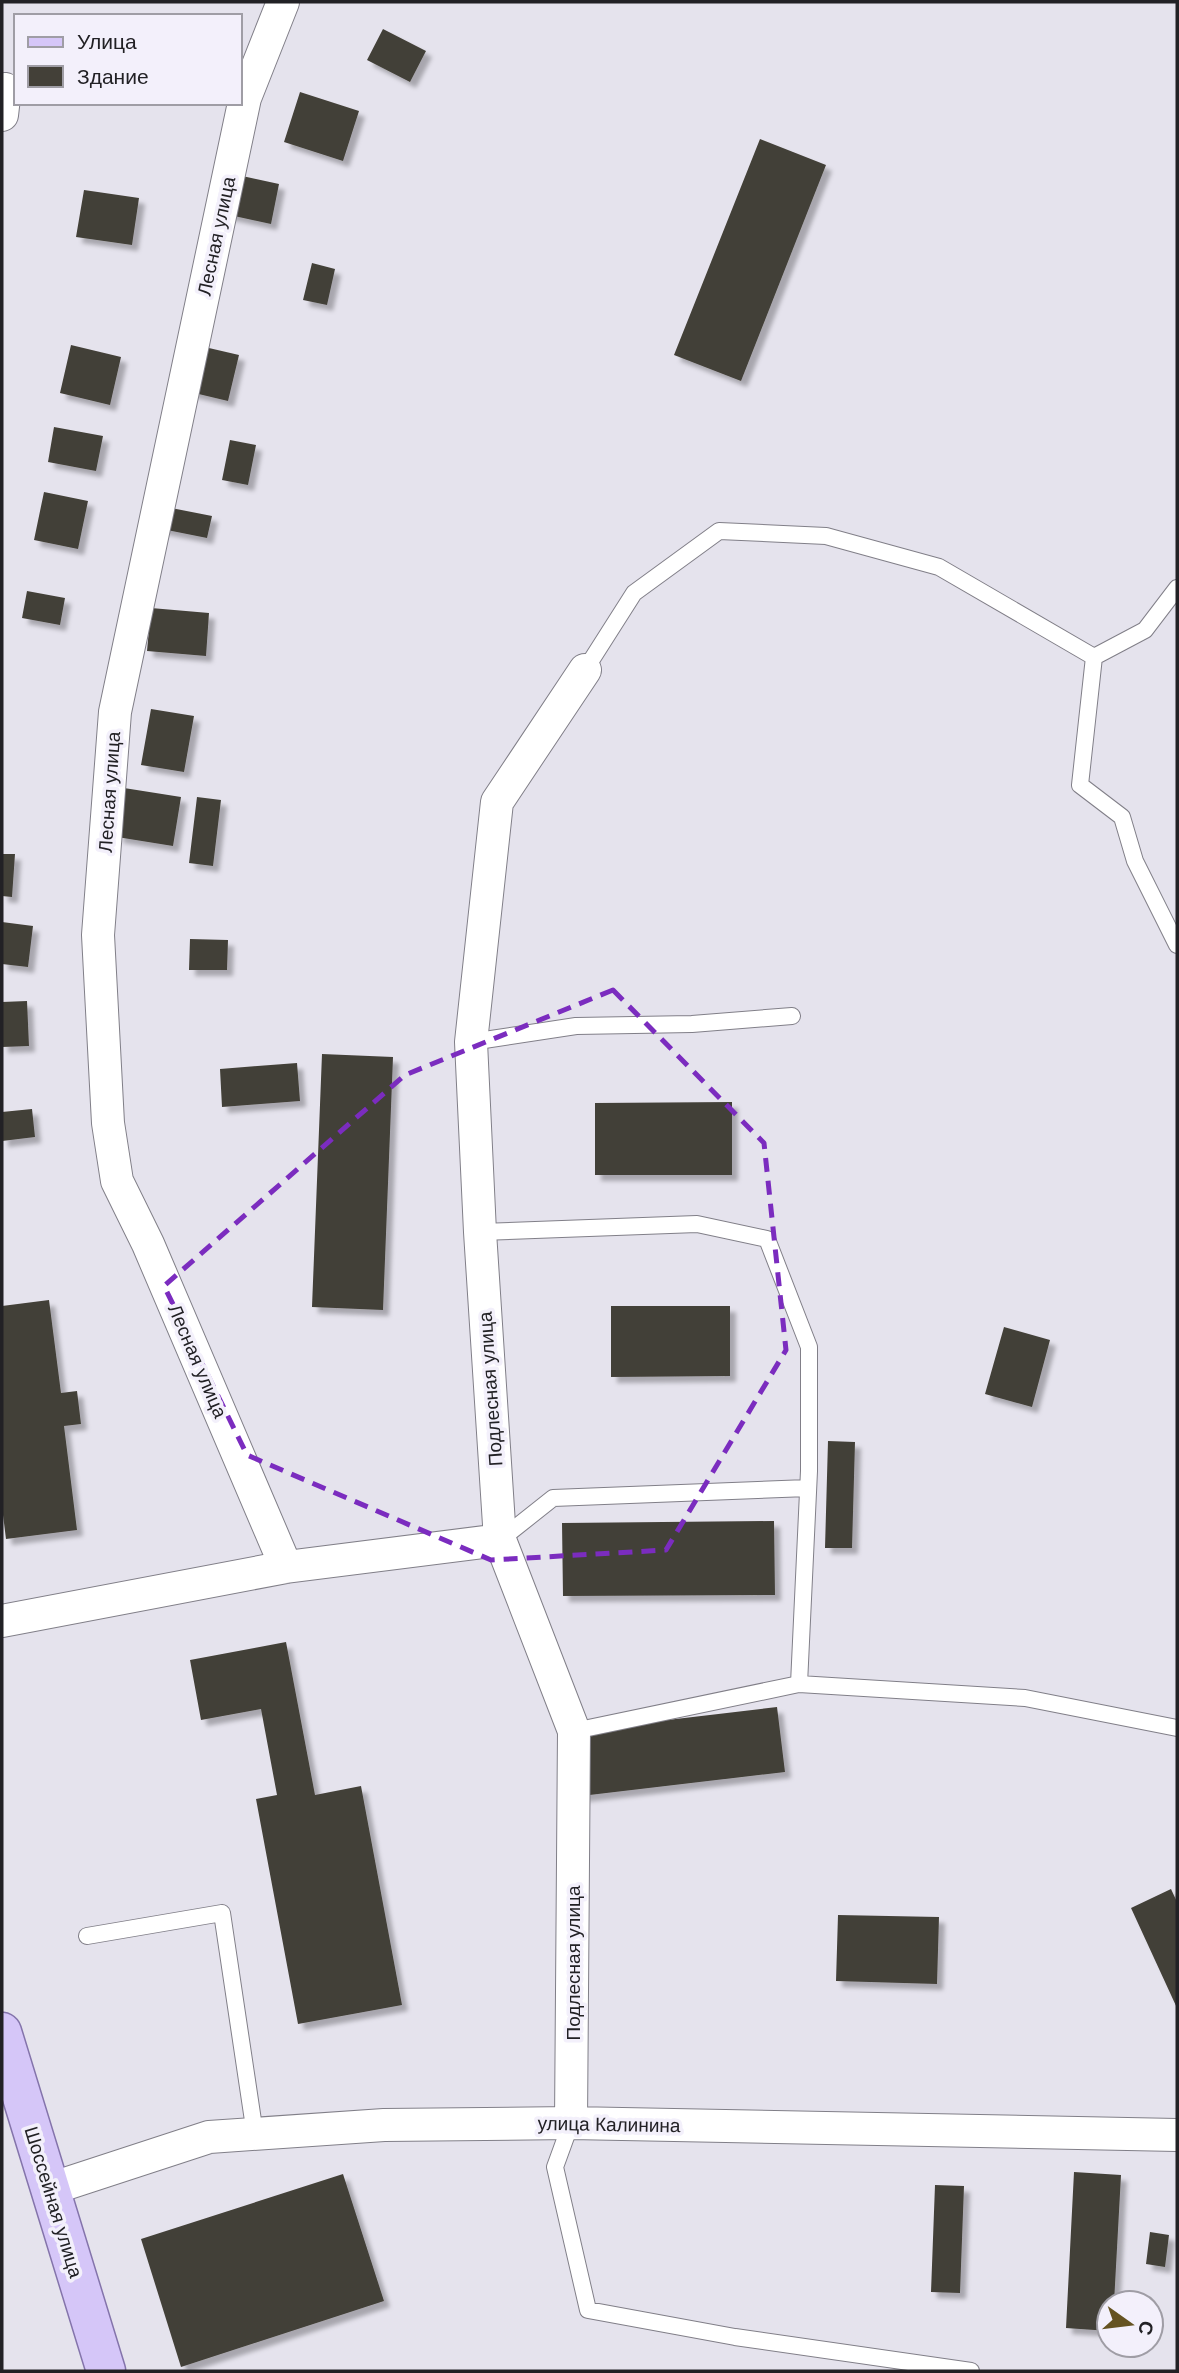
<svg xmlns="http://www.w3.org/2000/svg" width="1179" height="2373" font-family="Helvetica,sans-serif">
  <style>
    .building { fill: #434038; filter: url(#shadow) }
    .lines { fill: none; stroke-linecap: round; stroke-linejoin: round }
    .lane-casing { stroke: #817f88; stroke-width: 18 }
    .street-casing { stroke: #817f88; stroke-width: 34 }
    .primary-casing { stroke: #8474ab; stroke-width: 41 }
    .lane { stroke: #fff; stroke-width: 16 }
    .street { stroke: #fff; stroke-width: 32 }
    .primary { stroke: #d5c6f8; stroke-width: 38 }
    .marked { fill: none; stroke: #7b2cbf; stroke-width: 5; stroke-dasharray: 14 9; stroke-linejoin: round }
    .labels { text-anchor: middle; stroke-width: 7; stroke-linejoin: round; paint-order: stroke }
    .street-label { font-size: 19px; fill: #222125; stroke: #f3f0fb }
  </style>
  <defs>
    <filter id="shadow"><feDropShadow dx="6" dy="6" stdDeviation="2" flood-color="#0004"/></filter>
  </defs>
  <rect width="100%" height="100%" fill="#e5e3ed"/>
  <path class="building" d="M383,29L426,51L410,82L367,60Z
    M300,92L359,111L343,161L284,142Z
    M760,139L826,165L741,381L674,355Z
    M224,172L279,184L271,224L216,212Z
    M84,190L139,198L132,245L76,237Z
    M312,263L335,269L327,305L303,300Z
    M71,345L121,357L110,405L60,393Z
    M196,345L239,355L228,401L186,391Z
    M54,427L103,436L96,471L48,462Z
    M230,440L256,445L248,485L222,480Z
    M44,492L88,501L78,549L34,540Z
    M156,505L212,516L207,538L152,527Z
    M27,591L65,598L60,625L22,618Z
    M151,608L209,613L206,656L147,651Z
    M151,709L194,716L184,772L141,765Z
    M124,788L181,797L173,846L117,837Z
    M197,797L221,800L213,866L189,863Z
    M2,854H15L12,897L2,896Z
    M2,922L33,926L28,967L2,964Z
    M190,939L228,940L227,970H189Z
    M27,1001L29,1046L2,1047V1002Z
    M322,1054L393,1057L383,1310L312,1307Z
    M297,1063L300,1101L222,1107L220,1069Z
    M732,1102V1175H595V1103Z
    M32,1109L35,1137L2,1141V1112Z
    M49,1300L61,1393L77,1391L81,1424L64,1426L77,1530L6,1539L2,1507V1306Z
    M611,1306H730V1376L611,1377Z
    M1004,1327L1050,1340L1032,1407L985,1394Z
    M828,1441L855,1442L852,1548H825Z
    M774,1521L775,1595L563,1596L562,1523Z
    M286,1642L315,1795L361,1786L402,2005L298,2024L256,1799L277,1795L261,1709L201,1720L190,1660Z
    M777,1707L785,1772L581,1796L574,1731Z
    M1171,1889L1177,1902V2008L1131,1908Z
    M838,1915L939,1917L937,1984L836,1981Z
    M1074,2172L1121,2175L1114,2303H1109V2331L1066,2328Z
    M343,2174L384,2301L181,2367L141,2239Z
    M935,2185L964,2186L960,2293L931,2292Z
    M1150,2232L1169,2235L1165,2267L1146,2264Z"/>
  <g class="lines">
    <g class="lane-casing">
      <path id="lane" d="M1094,657L1145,630L1177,588
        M585,670L634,593L719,531L826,536L939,567L1094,657L1080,785L1122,817L1135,861L1177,945
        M471,1042L576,1026L692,1024L792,1016
        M480,1232L697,1224L767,1239L809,1347V1471L799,1684L574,1731
        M500,1540L553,1498L808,1488
        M799,1684L1025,1698L1177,1728
        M87,1936L222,1913L255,2134
        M571,2123L555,2167L588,2310L735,2337L971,2371"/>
    </g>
    <g class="street-casing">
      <path id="street" d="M283,2L245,98L115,712L98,935L108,1123L117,1181L148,1244L286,1567
        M2,115L5,89
        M2,1621L286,1567L500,1540
        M571,2123L574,1731L500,1540L480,1232L471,1042L497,802L585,670
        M50,2189L209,2137L384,2125L571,2123L1177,2135"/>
    </g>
    <g class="primary-casing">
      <path id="primary" d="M2,2032L106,2371"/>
    </g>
    <use href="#lane" class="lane"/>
    <use href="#street" class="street"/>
    <use href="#primary" class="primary"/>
  </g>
  <path class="marked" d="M613,990L764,1143L786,1350L666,1550L491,1560L247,1455L164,1286L405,1075Z"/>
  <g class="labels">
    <g class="street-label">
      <text transform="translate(216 236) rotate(-78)" y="7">Лесная улица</text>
      <text transform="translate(109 792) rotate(-86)" y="7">Лесная улица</text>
      <text transform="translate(198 1361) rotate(67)" y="7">Лесная улица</text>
      <text transform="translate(490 1389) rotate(-94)" y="7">Подлесная улица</text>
      <text transform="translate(573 1963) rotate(-90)" y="7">Подлесная улица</text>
      <text transform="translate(609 2124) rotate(1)" y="7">улица Калинина</text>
      <text transform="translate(54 2202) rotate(73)" y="7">Шоссейная улица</text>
    </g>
  </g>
  <rect width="1179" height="2373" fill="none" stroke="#222125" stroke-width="7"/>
  <rect x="14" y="14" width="228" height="91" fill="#f3f0fb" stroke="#9f9da5" stroke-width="2"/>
  <rect x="28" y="37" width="35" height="10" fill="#d5c6f8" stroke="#9f9da5" stroke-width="2"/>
  <text x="77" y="49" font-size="21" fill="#222125">Улица</text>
  <rect x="28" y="66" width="35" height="21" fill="#434038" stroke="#9f9da5" stroke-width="2"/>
  <text x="77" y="84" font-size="21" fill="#222125">Здание</text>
  <g transform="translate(1130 2324) rotate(104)"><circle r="33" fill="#f3f0fb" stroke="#9f9da5" stroke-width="2"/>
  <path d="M0-5L12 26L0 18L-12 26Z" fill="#655321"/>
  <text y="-10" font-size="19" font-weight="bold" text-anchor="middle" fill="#222125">С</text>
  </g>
</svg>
